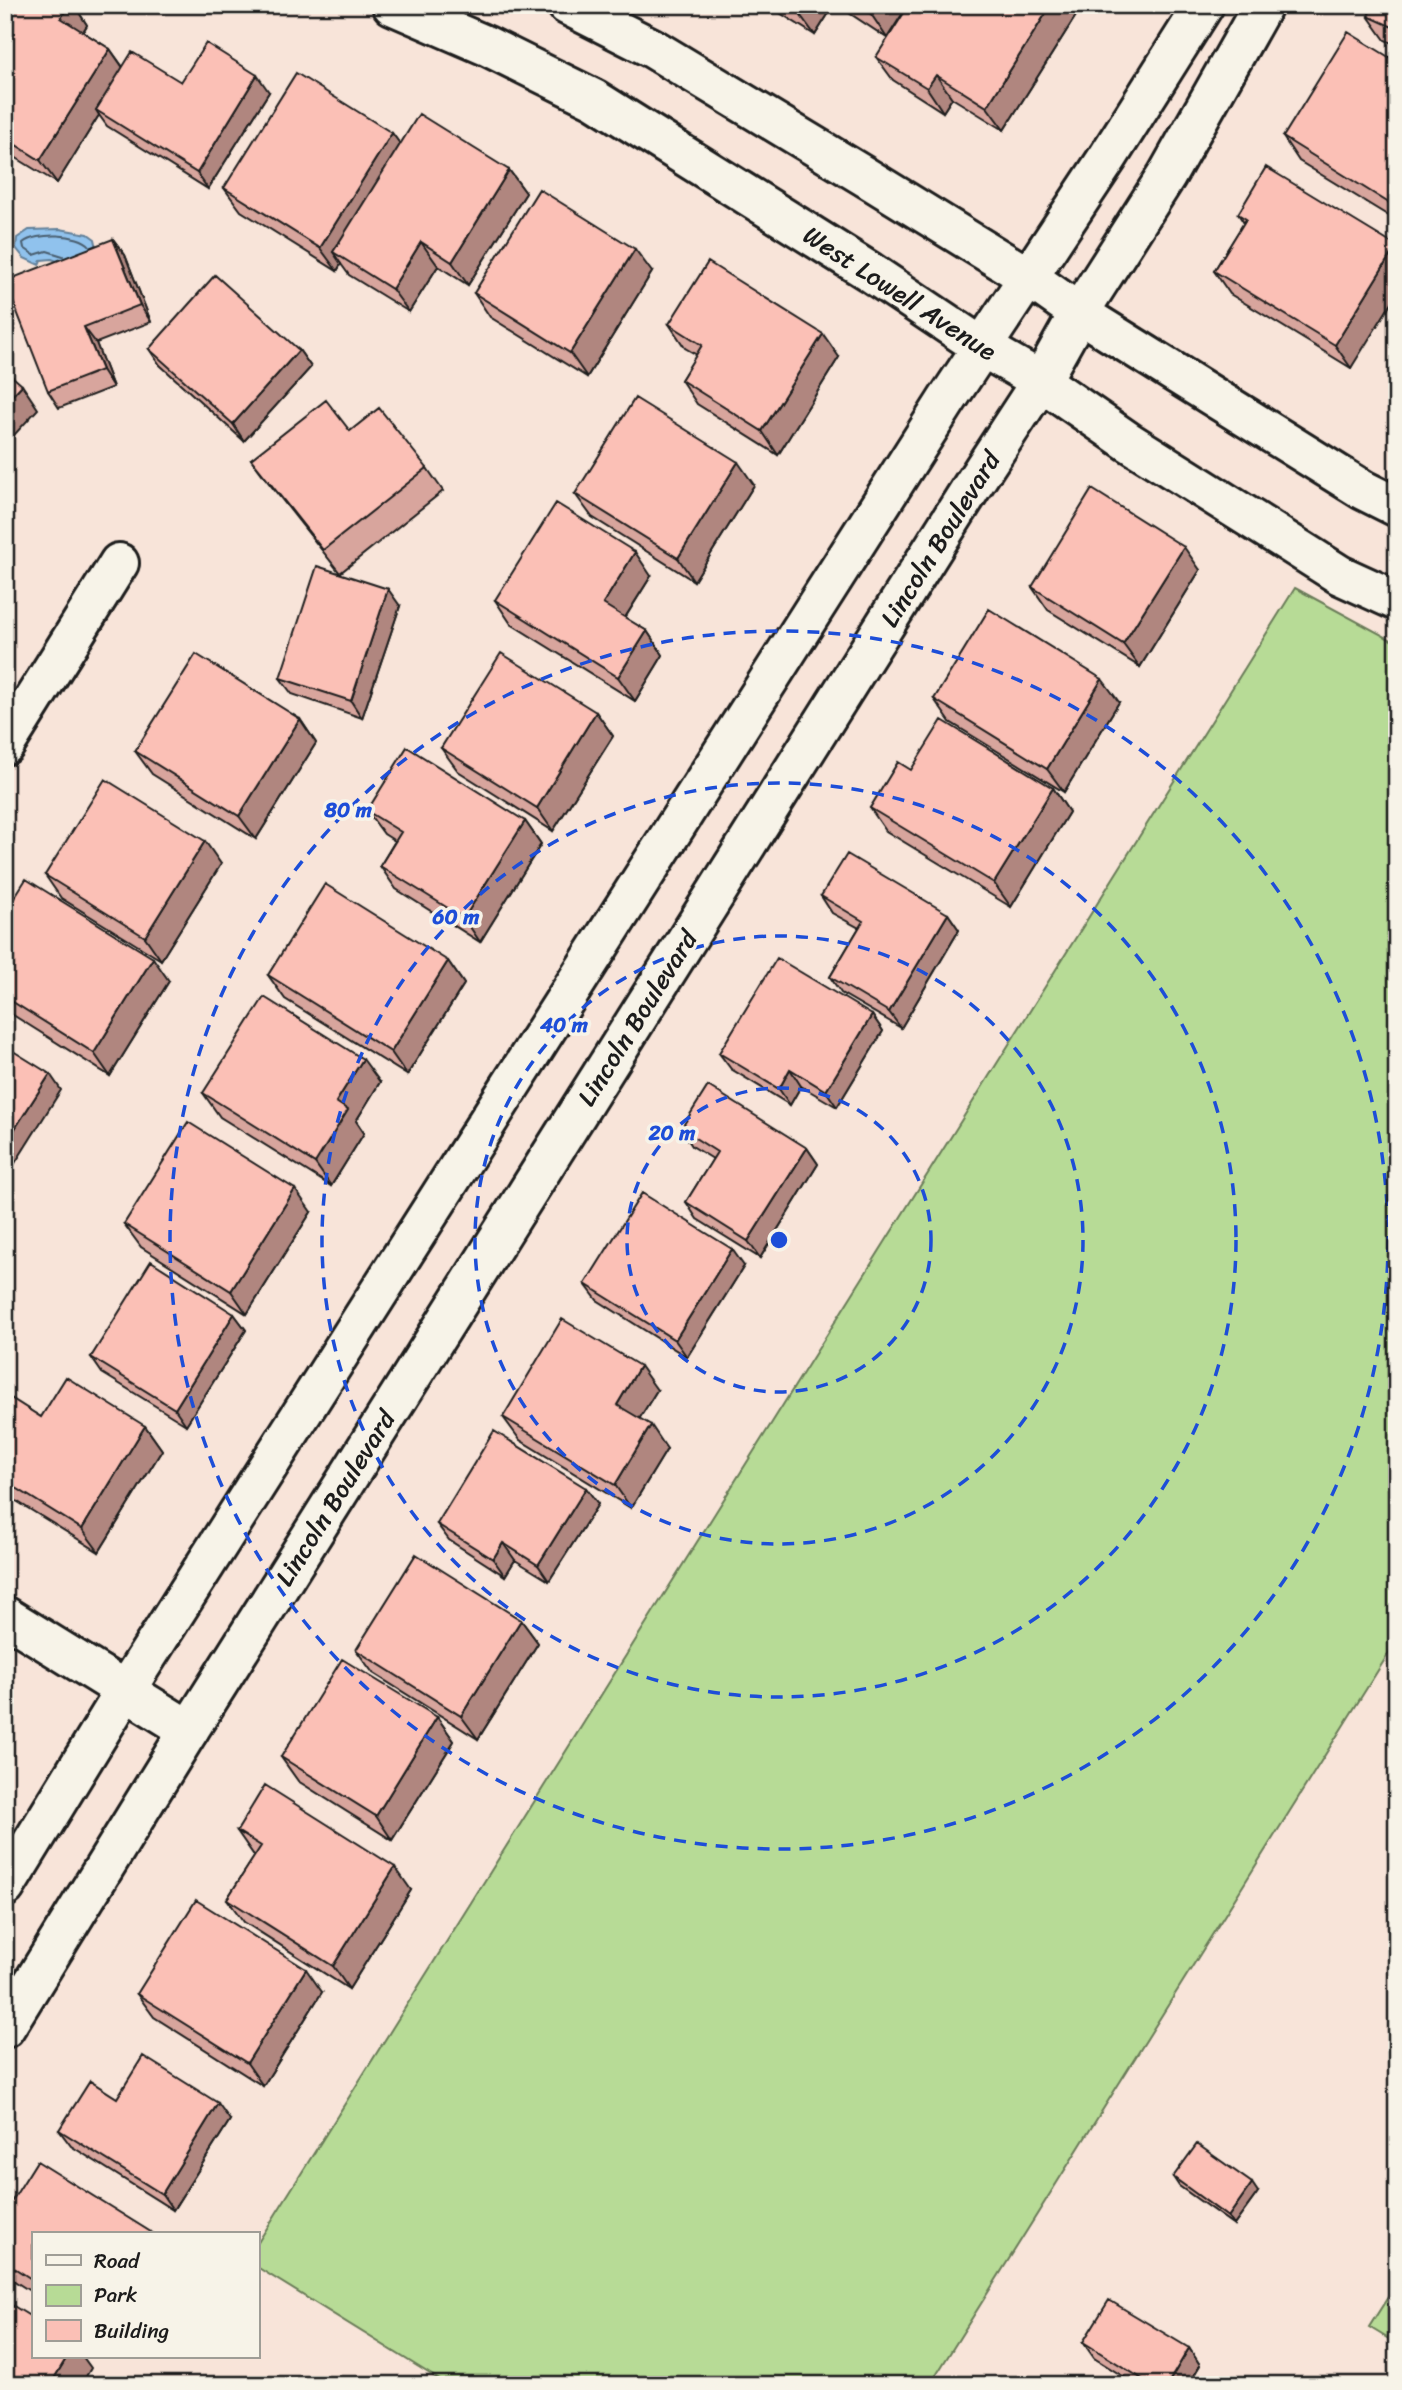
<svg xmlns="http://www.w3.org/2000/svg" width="1402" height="2390" font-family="Sriracha,sans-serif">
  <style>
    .green { fill: #b7db96; stroke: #6a7c59; stroke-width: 2 }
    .water { fill: #90c2ed; stroke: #628099; stroke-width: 2 }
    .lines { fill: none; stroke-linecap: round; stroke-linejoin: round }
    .shore { stroke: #4a5e70; stroke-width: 2 }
    .minor-casing { stroke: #1c1c1c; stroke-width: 44 }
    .tertiary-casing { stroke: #1c1c1c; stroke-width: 44 }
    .minor { stroke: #f7f3e8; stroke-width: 38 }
    .tertiary { stroke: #f7f3e8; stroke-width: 38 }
    .wall { fill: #d8a59d; stroke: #1c1c1c; stroke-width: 2 }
    .shaded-wall { fill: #b0867f; stroke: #1c1c1c; stroke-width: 2 }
    .building { fill: #fbc0b6; stroke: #1c1c1c; stroke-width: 2 }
    .ring { fill: none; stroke: #1d4ed8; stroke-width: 3.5; stroke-dasharray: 12 9 }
    .labels { text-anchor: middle; stroke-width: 7; stroke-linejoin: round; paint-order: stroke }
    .street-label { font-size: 26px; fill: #1c1c1c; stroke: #f7f3e8 }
    .centre { fill: #1d4ed8; stroke: #f7f3e8; stroke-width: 3.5 }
    .ring-label { font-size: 21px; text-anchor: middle; font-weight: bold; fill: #1d4ed8; stroke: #f7f3e8; stroke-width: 7; stroke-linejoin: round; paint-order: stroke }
  </style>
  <rect width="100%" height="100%" fill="#f8e4d9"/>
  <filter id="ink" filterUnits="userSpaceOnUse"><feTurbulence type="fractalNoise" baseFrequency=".0143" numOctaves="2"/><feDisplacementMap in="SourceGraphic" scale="14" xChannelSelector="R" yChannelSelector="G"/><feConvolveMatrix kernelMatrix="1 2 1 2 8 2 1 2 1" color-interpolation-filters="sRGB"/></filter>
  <g filter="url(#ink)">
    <path class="green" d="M1295,588L1397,643V1640L930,2385H448L257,2267V2244Z
      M1397,2283V2344L1369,2327Z"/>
    <path class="water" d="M60,229L88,234L95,239L97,248L59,262L52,259L41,260L39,265L24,258L16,248L17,238L29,230Z"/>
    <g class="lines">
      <path class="shore" d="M63,256L47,251L34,255L24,248L23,243C36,232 80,233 90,246"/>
      <g class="minor-casing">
        <path id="minor" d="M5,745L119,563
          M5,1616L189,1730"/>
      </g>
      <g class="tertiary-casing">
        <path id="tertiary" d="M392,5L487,46L594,99L870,272L982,347L1041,381L1129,442L1280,537L1340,575L1397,601
          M567,5L652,48L864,176L1028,277L1079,313L1363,490L1397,507
          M5,1887L125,1691L947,400L1108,157L1204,5
          M5,2028L189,1730L971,488L1041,381L1079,313L1167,175L1263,5"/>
      </g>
      <use href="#minor" class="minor"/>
      <use href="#tertiary" class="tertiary"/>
    </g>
    <path class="wall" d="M7,5H74L87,25L83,32L110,49L123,67L181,82L269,92L208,189L107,126L99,115L57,183L5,151V8Z
      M769,5H834L815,35L772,8Z
      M837,5H908L887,38Z
      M1397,5V45L1385,40L1368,16Z
      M1077,14L1004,130L952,98L943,112L893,80L876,57Z
      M1397,62V221L1299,161L1283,137Z
      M392,133L400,144L509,170L526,193L468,285L438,266L409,312L349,275L341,264L337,271L241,211L224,188Z
      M1238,214L1396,246L1351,368L1230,294L1214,271L1244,223Z
      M113,239L125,255L151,322L96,343L113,387L59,408L48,391Z
      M652,272L587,377L490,317L474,293Z
      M669,324L839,357L778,455L697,404L681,380L697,355L685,348Z
      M149,349L299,350L311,367L244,441L160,365Z
      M350,431L427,468L443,491L340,573L268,482L251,459Z
      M754,485L694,581L592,517L575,494Z
      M1200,570L1140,667L1048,610L1032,587Z
      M651,576L625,618L647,631L663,655L635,701L511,624L495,600Z
      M400,606L362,718L292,694L280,678Z
      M934,699L1119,702L1064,792L950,722Z
      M596,712L613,736L553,831L458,771L441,748Z
      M300,719L316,743L256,839L152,774L135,751Z
      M911,770L1053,788L1069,812L1011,907L886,831L870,808Z
      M367,811L525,821L541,844L480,942L396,889L380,866L395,841L384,834Z
      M221,864L161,960L61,898L45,875Z
      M821,896L948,914L959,930L901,1028L841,993L830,977L859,928L832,913Z
      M5,912L169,981L110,1076L5,1010Z
      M448,961L464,984L407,1075L285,999L268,975Z
      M872,1015L883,1031L837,1107L801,1086L790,1105L731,1069L719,1053Z
      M380,1082L356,1121L364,1133L331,1186L220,1117L203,1093Z
      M681,1129L807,1148L818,1164L760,1258L697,1219L686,1202L713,1159L692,1146Z
      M311,1212L247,1314L141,1247L124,1224Z
      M744,1266L687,1357L597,1300L585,1284Z
      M234,1314L246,1330L186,1425L102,1373L91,1357Z
      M657,1390L639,1419L667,1449L631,1508L520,1440L503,1417Z
      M5,1397L41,1417L145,1426L162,1450L99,1552L5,1494Z
      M586,1488L598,1504L549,1581L515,1560L505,1576L449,1540L437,1524Z
      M521,1620L538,1643L478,1739L373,1673L356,1650Z
      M437,1717L454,1741L392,1840L298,1781L281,1757Z
      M237,1831L411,1890L349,1989L244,1922L227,1899L255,1856L253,1854Z
      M322,1992L263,2086L154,2017L137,1994Z
      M117,2098L230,2120L173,2210L71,2146L59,2130Z
      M1173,2177L1258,2192L1234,2225L1179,2186Z
      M5,2212L33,2234V2293L5,2275Z
      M1083,2342L1189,2348L1200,2365L1188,2385H1137L1094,2358Z"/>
    <path class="shaded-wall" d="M69,5H74L87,25L77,41L61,18Z
      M803,5H834L815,35L798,12Z
      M876,5H908L887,38L871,14Z
      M1051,5H1071L1077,14L1004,130L987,107Z
      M110,49L126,72L96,110L99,115L57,183L40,160Z
      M257,75L269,92L208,189L197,173Z
      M936,75L952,98L943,112L927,88Z
      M392,133L409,156L333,252L341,264L337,271L320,248Z
      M509,170L526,193L468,285L452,262Z
      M113,239L125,255L151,322L140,305Z
      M421,242L438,266L409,312L392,289Z
      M1396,246L1397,247V294L1351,368L1335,345Z
      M635,249L652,272L587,377L570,353Z
      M84,327L96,343L113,387L102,370Z
      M823,334L839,357L778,455L762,431Z
      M299,350L311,367L244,441L233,424Z
      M22,385L38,409L5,445V403Z
      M738,462L754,485L694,581L678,558Z
      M1184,547L1200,570L1140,667L1123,644Z
      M635,552L651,576L619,627L603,604Z
      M388,589L400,606L362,718L351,701Z
      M647,631L663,655L635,701L618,677Z
      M1102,679L1119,702L1064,792L1047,769Z
      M596,712L613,736L553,831L537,808Z
      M300,719L316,743L256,839L239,816Z
      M1053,788L1069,812L1011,907L994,883Z
      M525,821L541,844L480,942L464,918Z
      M205,841L221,864L161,960L145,937Z
      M948,914L959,930L901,1028L889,1012Z
      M153,958L169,981L110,1076L94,1053Z
      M448,961L464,984L407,1075L391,1052Z
      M872,1015L883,1031L837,1107L826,1091Z
      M363,1059L380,1082L356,1121L364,1133L331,1186L315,1163L336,1102Z
      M790,1069L801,1086L790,1105L779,1089Z
      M50,1074L61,1090L5,1179V1144Z
      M807,1148L818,1164L760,1258L748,1241Z
      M295,1189L311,1212L247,1314L231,1291Z
      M732,1249L744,1266L687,1357L675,1340Z
      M234,1314L246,1330L186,1425L175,1409Z
      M640,1366L657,1390L633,1429L617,1405Z
      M651,1425L667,1449L631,1508L615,1485Z
      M145,1426L162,1450L99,1552L82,1529Z
      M586,1488L598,1504L549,1581L538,1565Z
      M503,1543L515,1560L505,1576L493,1559Z
      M521,1620L538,1643L478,1739L461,1716Z
      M437,1717L454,1741L392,1840L376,1816Z
      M395,1867L411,1890L349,1989L333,1966Z
      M306,1969L322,1992L263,2086L247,2063Z
      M218,2103L230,2120L173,2210L162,2194Z
      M1252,2183L1258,2192L1234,2225L1228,2217Z
      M1189,2348L1200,2365L1188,2385H1167Z
      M67,2357H83L91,2368L81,2385H50Z"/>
    <path class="building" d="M7,5H69L61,18L110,49L40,160L5,138V8Z
      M788,5H803L798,12Z
      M857,5H876L871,14Z
      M909,5H1051L987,107L936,75L927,88L876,57Z
      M1373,5H1397V29L1368,16Z
      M1348,32L1397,62V208L1283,137Z
      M206,43L257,75L197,173L96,110L132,52L181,82Z
      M296,73L392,133L320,248L224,188Z
      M419,114L509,170L452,262L421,242L392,289L333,252Z
      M1266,167L1396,246L1335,345L1214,271L1246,219L1238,214Z
      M539,189L635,249L570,353L474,293Z
      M113,239L140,305L84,327L102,370L48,391L5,281Z
      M708,262L823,334L762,431L681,380L702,345L669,324Z
      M215,275L299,350L233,424L149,349Z
      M5,370L22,385L5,403Z
      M635,398L738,462L678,558L575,494Z
      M326,400L350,431L379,408L427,468L323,550L251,459Z
      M1092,489L1184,547L1123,644L1032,587Z
      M556,503L635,552L603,604L647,631L618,677L495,600Z
      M317,566L388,589L351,701L280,678Z
      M989,609L1102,679L1047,769L934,699Z
      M501,653L596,712L537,808L441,748Z
      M196,654L300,719L239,816L135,751Z
      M942,720L1053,788L994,883L870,808L898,762L911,770Z
      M407,747L525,821L464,918L380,866L401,832L367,811Z
      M105,779L205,841L145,937L45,875Z
      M847,854L948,914L889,1012L830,977L863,921L821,896Z
      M26,879L153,958L94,1053L5,997V912Z
      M325,884L448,961L391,1052L268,975Z
      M777,958L872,1015L826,1091L790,1069L779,1089L719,1053Z
      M264,997L363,1059L336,1102L348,1110L315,1163L203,1093Z
      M5,1046L50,1074L5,1144Z
      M708,1086L807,1148L748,1241L686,1202L717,1152L681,1129Z
      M188,1122L295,1189L231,1291L124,1224Z
      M642,1193L732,1249L675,1340L585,1284Z
      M151,1261L234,1314L175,1409L91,1357Z
      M562,1319L640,1366L617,1405L651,1425L615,1485L503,1417Z
      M66,1377L145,1426L82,1529L5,1481V1397L6,1395L41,1417Z
      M494,1431L586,1488L538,1565L503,1543L493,1559L437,1524Z
      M416,1554L521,1620L461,1716L356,1650Z
      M342,1659L437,1717L376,1816L281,1757Z
      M265,1785L395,1867L333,1966L227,1899L261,1846L237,1831Z
      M196,1900L306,1969L247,2063L137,1994Z
      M143,2056L218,2103L162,2194L59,2130L90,2081L117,2098Z
      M1197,2144L1252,2183L1228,2217L1173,2177Z
      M37,2161L154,2234H33V2280L5,2262V2212Z
      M1109,2300L1189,2348L1167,2385H1152L1083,2342Z
      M7,2302L33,2318V2357H67L50,2385H5V2304Z
      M202,2379L211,2385H198Z"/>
  </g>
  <g class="ring">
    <circle cx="779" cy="1240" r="152"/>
    <circle cx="779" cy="1240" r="304"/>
    <circle cx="779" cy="1240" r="457"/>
    <circle cx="779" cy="1240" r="609"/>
  </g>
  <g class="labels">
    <g class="street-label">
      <text transform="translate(900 293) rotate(33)" y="9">West Lowell Avenue</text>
      <text transform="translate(940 539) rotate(-58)" y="9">Lincoln Boulevard</text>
      <text transform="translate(637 1018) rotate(-58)" y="9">Lincoln Boulevard</text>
      <text transform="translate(335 1498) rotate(-58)" y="9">Lincoln Boulevard</text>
    </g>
  </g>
  <circle cx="779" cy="1240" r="10" class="centre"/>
  <g class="ring-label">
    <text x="348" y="817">80 m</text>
    <text x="456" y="924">60 m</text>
    <text x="564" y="1032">40 m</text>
    <text x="672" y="1140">20 m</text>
  </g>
  <rect width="1402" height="2390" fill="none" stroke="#f7f3e8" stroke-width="28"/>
  <rect x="14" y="14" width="1374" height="2362" fill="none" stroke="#1c1c1c" stroke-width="2.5" filter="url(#ink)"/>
  <rect x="32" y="2232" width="228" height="126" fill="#f7f3e8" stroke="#9f9d96" stroke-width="2"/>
  <rect x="46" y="2255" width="35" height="10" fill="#f7f3e8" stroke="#9f9d96" stroke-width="2"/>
  <text x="94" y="2268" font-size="21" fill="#1c1c1c">Road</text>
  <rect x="46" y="2285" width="35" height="21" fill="#b7db96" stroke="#9f9d96" stroke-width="2"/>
  <text x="94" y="2302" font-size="21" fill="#1c1c1c">Park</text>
  <rect x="46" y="2320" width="35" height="21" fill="#fbc0b6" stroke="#9f9d96" stroke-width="2"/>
  <text x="94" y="2338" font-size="21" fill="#1c1c1c">Building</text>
</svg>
